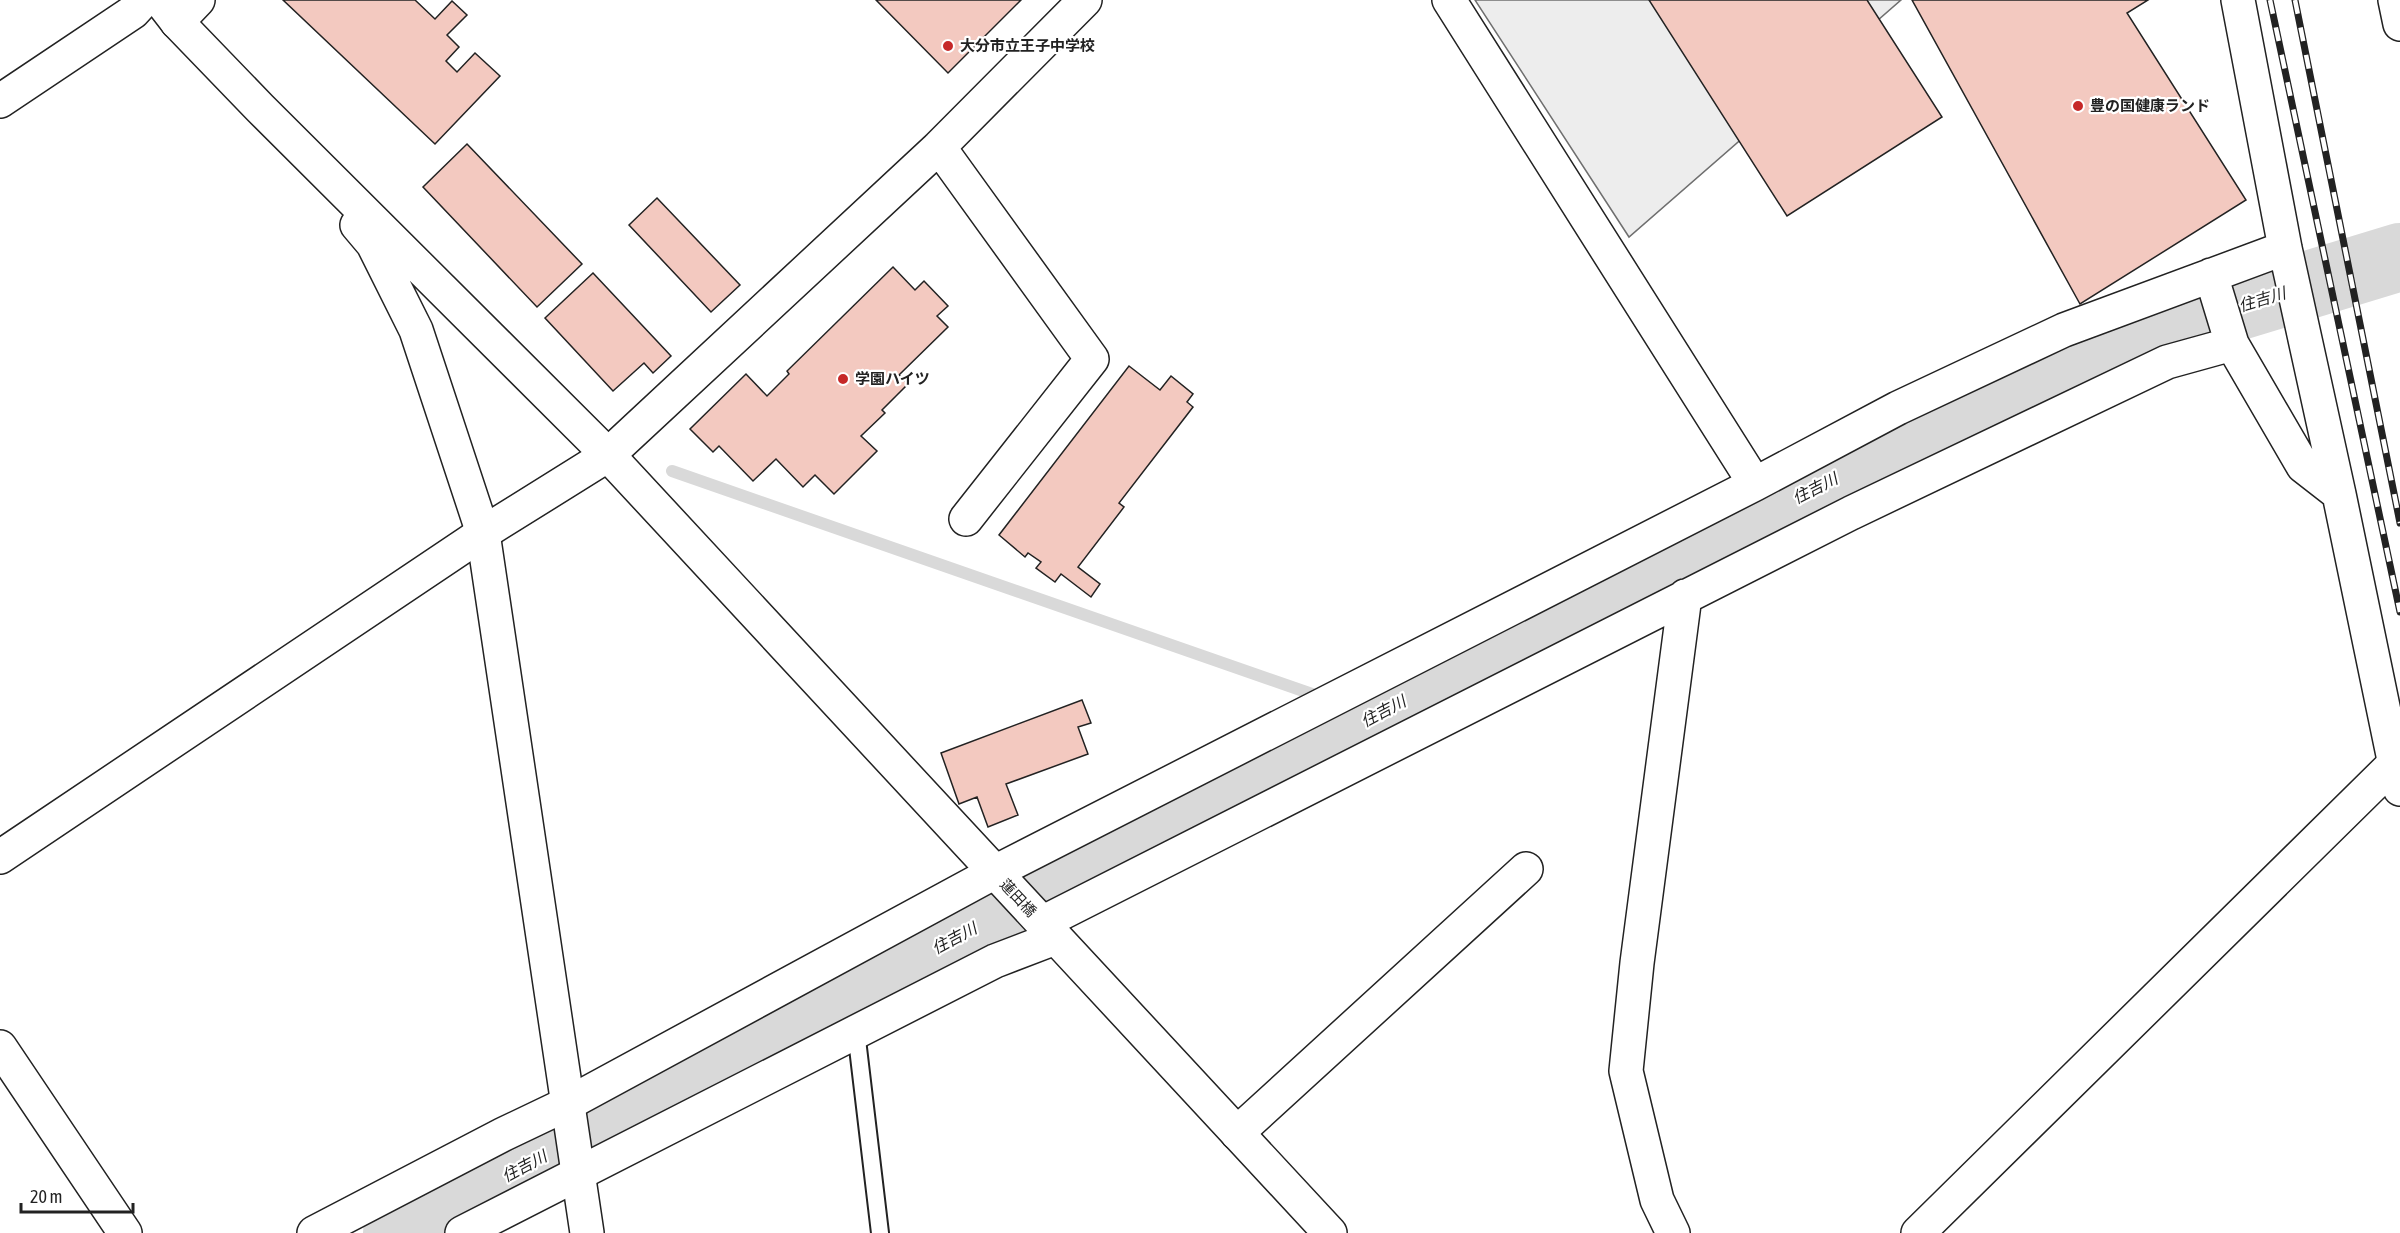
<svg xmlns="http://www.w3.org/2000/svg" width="2400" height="1233" font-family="'Asap Condensed','Noto Sans JP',sans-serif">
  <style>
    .parking { fill: #ededed; stroke: #6f6f6f; stroke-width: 1.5 }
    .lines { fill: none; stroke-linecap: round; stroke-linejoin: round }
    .stream { stroke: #d9d9d9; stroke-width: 12 }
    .river { stroke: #d9d9d9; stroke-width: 68 }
    .building { fill: #f3c9c0; stroke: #222; stroke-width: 1.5 }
    .service-casing { stroke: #222; stroke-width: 20 }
    .minor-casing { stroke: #222; stroke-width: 36 }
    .tertiary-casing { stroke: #222; stroke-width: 36 }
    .service { stroke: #fff; stroke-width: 16 }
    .minor { stroke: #fff; stroke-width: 33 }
    .tertiary { stroke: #fff; stroke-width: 33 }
    .rail-casing { stroke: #222; stroke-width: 7 }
    .rail { stroke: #fff; stroke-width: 4.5; stroke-dasharray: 14; stroke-linecap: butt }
    .poi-dot { fill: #c62828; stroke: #fff; stroke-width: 2 }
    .labels { text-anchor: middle; stroke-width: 4.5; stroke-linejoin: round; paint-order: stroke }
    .poi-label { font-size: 15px; font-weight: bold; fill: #222; stroke: #fff; text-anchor: start }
    .street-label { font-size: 15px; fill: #222; stroke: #fff }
    .water-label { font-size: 16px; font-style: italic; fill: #222; stroke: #fff }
  </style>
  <rect width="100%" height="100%" fill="#fff"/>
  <path class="parking" d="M1475,0H1901L1629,237Z"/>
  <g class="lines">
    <path class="stream" d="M672,471L1312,694
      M1362,711L1378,717"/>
    <path class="river" d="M397,1233L1378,717L1431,686L1963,412L2167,328L2400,257"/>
  </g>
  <path class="building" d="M283,0H415L435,19L452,1L467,15L447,35L459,47L446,61L457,72L475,53L500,76L435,144Z
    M876,0H1021L948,73Z
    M1649,0H1867L1942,117L1787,216Z
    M1912,0H2148L2127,13L2246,200L2080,304Z
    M467,144L582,264L537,307L423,187Z
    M657,198L740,285L711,312L629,225Z
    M893,267L915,290L924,281L948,306L937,316L948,327L899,375L908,384L882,410L885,413L861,436L877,451L834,494L815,475L803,487L776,459L753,481L719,446L713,452L690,429L746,374L767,396L789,374L787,371Z
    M593,273L671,356L653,373L644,363L613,391L545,318Z
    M1129,366L1160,390L1171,376L1193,394L1187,402L1193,407L1119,503L1124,507L1078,567L1100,584L1091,597L1061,574L1055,582L1036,568L1041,562L1028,553L1025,557L999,535Z
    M1082,700L1091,723L1078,727L1088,754L1006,784L1018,815L988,827L977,797L959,804L941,753Z"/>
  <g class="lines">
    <g class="service-casing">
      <path id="service" d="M856,1031L880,1233"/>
    </g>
    <g class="minor-casing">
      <path id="minor" d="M1449,0L1755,484
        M2238,0L2285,248L2339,494
        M2395,0L2400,24
        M177,22L198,0
        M0,101L133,12L144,0
        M939,147L1092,359L966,519
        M2211,275L2232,344L2303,466L2339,494L2400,789
        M0,857L483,533L608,455L939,147L1085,0
        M1042,923L1851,513L2167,362L2232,344
        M0,1047L125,1233
        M1237,1133L1526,869
        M314,1233L504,1134L569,1103L995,872L1755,484L1898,408L2064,330L2285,248
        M462,1233L995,961L1055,938
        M1673,1233L1657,1200L1626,1071L1637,963L1685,596"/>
    </g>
    <g class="tertiary-casing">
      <path id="tertiary" d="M160,0L177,22L260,108L608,455L1330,1233
        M357,225L373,244L416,330L483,533L587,1233
        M1918,1233L2400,758"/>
    </g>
    <use href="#service" class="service"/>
    <use href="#minor" class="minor"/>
    <use href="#tertiary" class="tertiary"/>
    <g class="rail-casing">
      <path id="rail" d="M2270,0L2400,612
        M2295,0L2400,523"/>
    </g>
    <use href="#rail" class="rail"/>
  </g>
  <g class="poi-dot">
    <circle cx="948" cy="46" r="6"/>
    <circle cx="2078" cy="106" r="6"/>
    <circle cx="843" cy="379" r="6"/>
  </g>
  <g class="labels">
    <g class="poi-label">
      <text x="960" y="51">大分市立王子中学校</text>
      <text x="2090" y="111">豊の国健康ランド</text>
      <text x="855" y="384">学園ハイツ</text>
    </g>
    <g class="street-label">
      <text transform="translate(1018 898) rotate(47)" y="5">蓮田橋</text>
    </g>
    <g class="water-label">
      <text transform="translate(2262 299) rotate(-17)" y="6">住吉川</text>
      <text transform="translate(1815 488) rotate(-27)" y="6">住吉川</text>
      <text transform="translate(1383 711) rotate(-28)" y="6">住吉川</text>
      <text transform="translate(954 938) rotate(-28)" y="6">住吉川</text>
      <text transform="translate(524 1166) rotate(-28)" y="6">住吉川</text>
    </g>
  </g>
  <path d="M21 1203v9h112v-9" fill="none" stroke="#222222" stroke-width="3"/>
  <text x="30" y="1203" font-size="18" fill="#222222" stroke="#ffffff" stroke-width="4.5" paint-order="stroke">20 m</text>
</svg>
